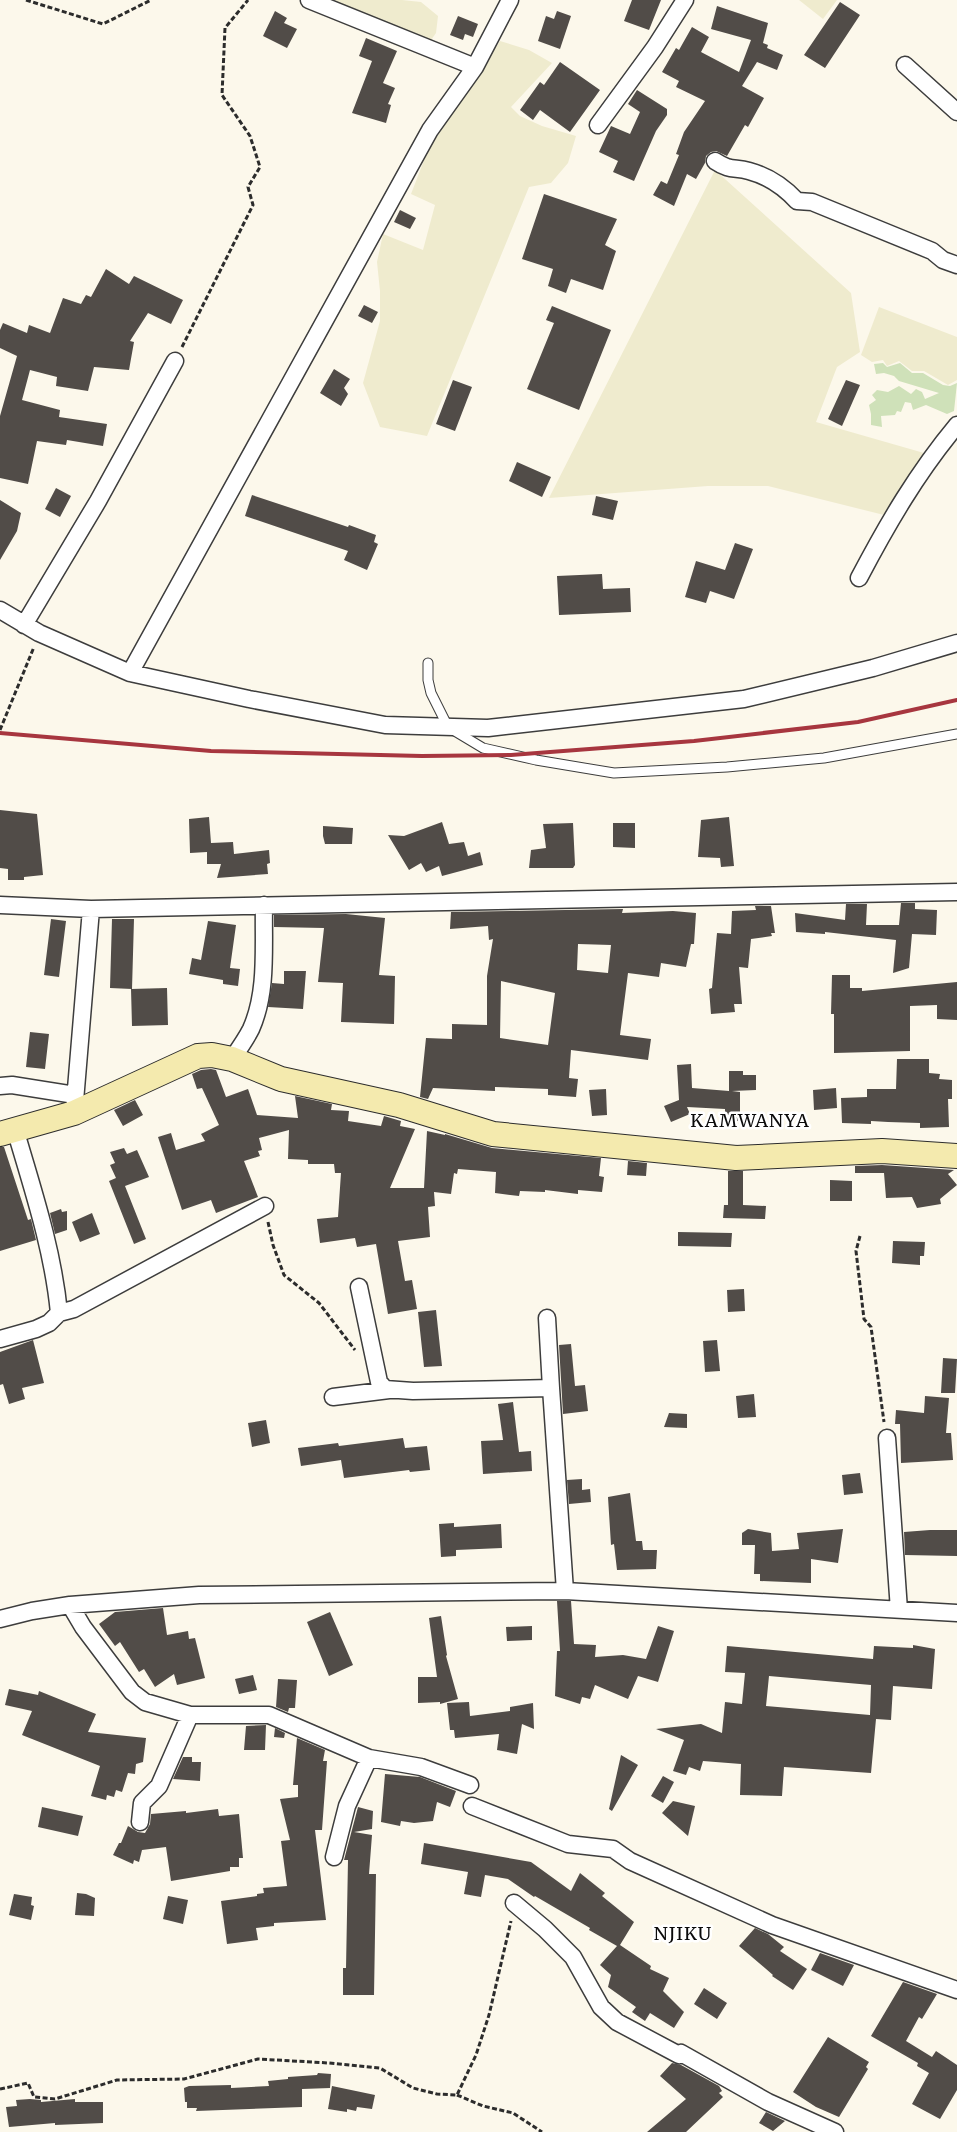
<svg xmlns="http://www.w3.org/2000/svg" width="957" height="2132" font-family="Merriweather,serif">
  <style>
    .farmland { fill: #efebce }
    .green { fill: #cfe1b9 }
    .building { fill: #514c48; fill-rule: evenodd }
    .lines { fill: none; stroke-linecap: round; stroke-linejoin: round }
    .service-casing { stroke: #3d3d3d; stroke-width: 11 }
    .minor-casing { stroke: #3d3d3d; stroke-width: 19 }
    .secondary-casing { stroke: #2c2c2c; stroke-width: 26 }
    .path { stroke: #2c2c2c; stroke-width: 3; stroke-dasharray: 5 2.5; stroke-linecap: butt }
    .service { stroke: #fff; stroke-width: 9 }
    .minor { stroke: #fff; stroke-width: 16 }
    .secondary { stroke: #f4eaae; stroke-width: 24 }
    .rail { stroke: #a7363f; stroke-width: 4 }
    .labels { text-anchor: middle; stroke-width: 5; stroke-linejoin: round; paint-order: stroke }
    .neighbourhood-label { font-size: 18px; letter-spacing: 1px; fill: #0a0a0a; stroke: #fff }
  </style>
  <rect width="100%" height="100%" fill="#fcf8eb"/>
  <path class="farmland" d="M318,0H402L421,2L438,16L436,33L429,43Z
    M799,0H837L823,19Z
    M500,41L529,50L552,63L511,107L520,116L542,126L576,136L568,163L551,183L529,187L427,436L380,427L363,383L380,321V291L377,262L383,234L423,250L435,205L411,194L428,150Z
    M715,170L851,293L860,352L837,367L816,422L924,453L884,515L768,486H708L549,498Z
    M879,307L957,337V380L948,385L924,371H912L899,361L887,366L883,360L872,362L861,355Z"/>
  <path class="green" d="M883,363L887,367L900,363L912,373H923L943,385L950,386L957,383L954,411L947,414L926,405L913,410L911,403L905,402L901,412L897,411L895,415L881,416L882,427L871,425V414L869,405L876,400L872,395L877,390L888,392L899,386L911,394L916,389L922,392L925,399L939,393L899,381L894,376L884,373L876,374L874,364Z"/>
  <path class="building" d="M632,0H661L649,30L624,21Z
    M840,2L860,15L825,68L804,55Z
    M717,6L768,23L763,43L768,45L767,48L783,55L777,70L757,62L742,86L764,98L748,127L745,125L727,156L716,151L711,152L706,156L705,163L696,179L687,174L674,206L653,195L661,181L667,184L679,155L676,154L684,132L705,101L676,87L679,81L662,72L676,48L679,50L692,27L709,37L701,52L739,72L751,40L711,29Z
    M275,11L287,18L284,23L297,29L287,48L263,36Z
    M557,11L571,16L560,49L538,41L546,16L554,19Z
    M458,16L478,24L473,37L465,34L463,40L450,35Z
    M366,38L397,51L383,83L395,88L388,104L391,105L386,123L352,113L372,61L359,56Z
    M560,62L600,90L570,132L540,110L533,120L520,110L540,82L544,85Z
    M637,90L667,109V115L656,131L634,181L613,172L618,161L599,152L611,126L630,134L640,112L628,104Z
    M544,194L617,219L605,245L616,251L603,290L571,279L566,293L548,286L553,269L522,259Z
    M400,210L416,218L410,229L394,222Z
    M106,269L129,284L134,276L183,300L171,324L148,313L130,341L134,342L129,370L94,367L88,391L56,386L57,377L30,370L22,400L60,410L59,417L107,424L103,446L67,440L66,445L37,441L28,484L0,478V416L17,356L0,348V330L3,323L27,333L29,325L50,333L63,298L81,304L86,295L91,297Z
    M364,305L378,312L372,323L358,316Z
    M552,306L611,330L579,410L527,389L554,323L546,320Z
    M334,369L350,379L344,388L348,394L341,406L320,393Z
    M453,380L472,387L455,431L436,424Z
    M846,380L860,385L842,426L828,419Z
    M517,462L551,477L542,497L509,481Z
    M56,488L71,496L60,517L45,509Z
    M252,495L348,527L349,525L376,535L374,542L378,544L367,570L344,560L348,551L245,516Z
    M596,496L618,501L613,520L592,515Z
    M0,500L21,513L17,531L0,560Z
    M735,543L753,549L734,599L710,591L706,603L685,597L696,561L725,570Z
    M602,574L603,589L630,588L631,612L559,615L557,576Z
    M0,810L37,814L43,875L24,877V880H8V869L0,868Z
    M209,817L211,843L233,842L234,854L269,850L270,863L267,864L268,874L217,878L221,864H207V852L190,853L189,819Z
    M729,817L734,866L721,867L720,858L698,857L701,820Z
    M442,822L449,844L464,842L468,856L480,852L483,865L442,876L439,866L426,872L421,863L409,870L388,835L404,836Z
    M573,823L575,865L573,868H529L531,850L546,848L543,824Z
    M613,823H635V848L613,847Z
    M323,826L353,828L352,844H325L323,836Z
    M901,903H915V909L937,910L936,935L912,934L909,968L893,973L896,940L825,932V934L796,932L795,913L845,920L846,904H867L866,925H899Z
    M755,906H771L775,933H771L772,936L751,939L748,968L739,967L742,1004H734L735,1012L711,1014L709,989L712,988L717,933L731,934L732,911L756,910Z
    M623,909L622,913L673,911L696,913L694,944H691L686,967L661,963L659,977L628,973L620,1035L651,1039L648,1060L571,1050L569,1078L578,1079L576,1097L548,1095V1089L495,1087V1091L433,1088L428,1099L420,1097L426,1038L452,1039V1024L487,1025V976L493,939L489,940L488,926L450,929L451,912ZM578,944L611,945L608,973L577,970ZM501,981L555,993L548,1045L500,1038Z
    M346,914L385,918L379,975L395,976L394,1024L341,1022L343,983L318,982L324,928L274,927V915Z
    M51,919L66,921L59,977L44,975Z
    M112,919H134L132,989L110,988Z
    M208,921L236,925L230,968L240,969L238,986L223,984V980L189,974L192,958L201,960Z
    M284,971H306L303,1009L268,1007L272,983L284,984Z
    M832,975H850V988H862V991L957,982V1020L937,1019V1005L910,1006V1051L834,1053V1014H831Z
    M167,988L168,1025L132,1026L131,989Z
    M30,1032L49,1034L45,1069L26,1067Z
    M897,1059H929V1073L940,1074L939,1079L952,1080V1099H948L949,1127L920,1128V1123L888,1122L871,1121V1124L842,1123L841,1098L867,1097V1089H896Z
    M691,1064L692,1088L729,1091V1071H743V1075H756V1090L732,1091L740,1092V1121H725V1109L687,1107L690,1114L671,1122L664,1106L679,1100L677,1065Z
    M211,1069L216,1070L226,1097L248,1089L257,1115L298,1118L295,1096L332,1104L331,1110L349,1111L348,1121L381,1126L384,1116L401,1121L400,1126L415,1129L390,1188H424L427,1131L445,1135V1134L492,1148L601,1158L599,1176L604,1177L602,1192L578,1190V1194L545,1190V1192L520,1191L519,1196L495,1193L496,1172L458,1169L457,1174L454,1173L451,1194L434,1192L435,1206L428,1207L430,1237L398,1241L405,1281L412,1280L417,1309L388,1314L376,1244L357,1247L355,1238L320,1243L317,1219L338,1217L341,1173H335L334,1164H308V1160L288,1159L289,1130L259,1138L262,1150L258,1151L260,1156L244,1161L258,1197L216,1213L211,1200L182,1210L158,1137L171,1133L176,1150L205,1141L201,1134L219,1125L202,1088L197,1089L192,1074L201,1070Z
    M836,1088L837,1108L814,1110L813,1090Z
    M606,1089L607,1115L592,1116L589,1090Z
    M135,1100L143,1115L123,1126L114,1110Z
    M0,1147H4L28,1220L31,1219L36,1240L0,1251Z
    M124,1148L127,1154L137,1150L149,1177L125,1186L146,1239L134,1244L109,1181L116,1178L110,1165L115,1163L110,1152Z
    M628,1161L647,1163L646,1176L627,1175Z
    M882,1165L954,1170L948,1174L957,1185L940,1199L941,1204L917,1208L912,1197L886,1198L884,1173H855V1166Z
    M728,1171H743V1205L766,1206L765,1219L723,1218L724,1205H728Z
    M830,1180L852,1181V1201H830Z
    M61,1209L62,1212L67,1211V1230L55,1234L50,1213Z
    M92,1213L100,1234L80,1242L72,1222Z
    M678,1232L732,1233L731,1247L678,1246Z
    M893,1241L925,1242L924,1256H920V1265L892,1263Z
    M744,1289L745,1311L728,1312L727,1290Z
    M436,1310L442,1366L424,1367L418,1312Z
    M33,1340L44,1383L22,1388L25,1399L9,1404L3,1384L0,1385V1352Z
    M717,1340L720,1371L705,1372L703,1341Z
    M571,1344L575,1386L585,1385L588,1411L563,1414L559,1345Z
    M943,1358L957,1359L955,1393H941Z
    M754,1394L756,1417L738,1418L736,1396Z
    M925,1396L949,1398L946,1433H951L953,1460L901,1463L900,1424H895L896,1410L924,1413Z
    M513,1402L519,1452L531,1451L532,1471L483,1474L481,1441L503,1440L498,1404Z
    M669,1413L687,1414V1428L664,1427Z
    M266,1420L270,1443L252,1447L248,1423Z
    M403,1438L405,1448L427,1446L430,1470L410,1472L409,1470L344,1478L341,1460L301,1466L298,1448L338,1443L339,1446Z
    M860,1473L863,1493L844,1495L842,1475Z
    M582,1479V1490L590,1489L591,1502L569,1504L567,1480Z
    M630,1493L636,1541H642L643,1550H657L656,1569L617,1570L614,1544L611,1545L608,1497Z
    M454,1523V1527L501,1524L502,1548L456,1550V1556L441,1557L439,1524Z
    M748,1529L771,1533L772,1551L799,1549L797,1533L843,1529L838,1563L811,1559V1583L760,1581V1574H754L755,1545H742V1533Z
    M930,1530H957V1556L905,1555L904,1532Z
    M557,1601H571L574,1644L596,1645L595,1657L623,1655L646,1659L658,1626L674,1631L658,1682L638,1676L628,1699L595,1685L590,1699L582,1697L580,1704L555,1696L557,1651H560Z
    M163,1608L167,1635L188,1631L189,1639L195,1638L205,1678L177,1685L174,1674L155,1687L144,1669L139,1672L120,1642L115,1646L99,1624L115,1612Z
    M330,1612L353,1665L329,1676L307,1622Z
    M441,1616L447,1655L446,1656L458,1699L440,1704V1702L418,1703V1677H437L429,1618Z
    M532,1626V1640L507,1641L506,1627Z
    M913,1645L935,1649L932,1689L893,1686L891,1720L876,1719L871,1773L784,1767L782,1796L740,1795L741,1764L703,1761L700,1771L689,1767L686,1775L673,1771L684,1740L656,1729L701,1724L722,1733L725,1702L742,1704L745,1673L725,1672L727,1646L873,1659L874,1646L913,1648ZM769,1676L871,1685L870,1715L766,1706Z
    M253,1675L257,1690L239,1694L235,1679Z
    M278,1679L297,1680L295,1708H289L288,1712L276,1707Z
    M9,1689L38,1695L39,1691L96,1714L88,1732L146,1738L143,1762L136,1764L135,1774L128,1773L122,1792L116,1790L114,1797L107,1795L106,1800L91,1796L100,1766L22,1735L32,1711L5,1705Z
    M469,1702L470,1716L510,1711V1707L533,1703L534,1729L522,1724L517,1754L497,1750L499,1734L455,1738L454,1730H450L447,1703Z
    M266,1725L265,1750H244L246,1726Z
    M275,1728L285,1733L284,1738L274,1737Z
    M297,1738L325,1750L323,1761H327L322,1830H315L326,1920L274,1923V1926L256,1928L258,1940L227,1944L221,1901L257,1896V1894L264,1893L263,1888L287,1886L281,1841L290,1840L280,1799L298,1797V1785H293Z
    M621,1755L638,1765L612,1811L609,1809Z
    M183,1757H192V1762H201L200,1781L173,1779Z
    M385,1774L420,1777L456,1791L450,1807L437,1802L433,1821L414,1823L401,1821L400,1826L381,1822Z
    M663,1776L674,1782L663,1803L651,1796Z
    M673,1801L695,1806L688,1836L662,1813Z
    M42,1807L83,1816L78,1836L38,1827Z
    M358,1807L373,1811L372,1829L354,1832L372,1835L369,1874H376L374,1995H343V1968H346L348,1860H344Z
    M218,1809L219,1816L239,1814L243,1858H239V1867H230V1871L171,1881L166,1847L142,1850L139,1862L134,1860L133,1864L113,1855L119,1843H121L128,1826L138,1832L145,1833L150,1824L151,1814L186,1811V1813Z
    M424,1843L531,1862L571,1891L580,1873L605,1893L602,1896L634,1922L620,1945L651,1966L650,1969L669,1978L663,1991L684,2012L674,2028L650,2013L645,2021L632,2012L636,2007L608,1987L611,1975L600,1965L617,1946L589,1930L590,1928L535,1896L534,1897L508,1879L485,1875L481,1897L464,1894L468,1872L421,1864Z
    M77,1893L86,1894L95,1898L94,1916L75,1915Z
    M14,1894L32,1897L31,1905L34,1906L31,1920L9,1915Z
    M168,1896L188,1900L183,1924L163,1919Z
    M755,1928L768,1934L784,1947L780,1951L807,1969L793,1990L772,1976L773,1975L739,1946Z
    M820,1953L854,1965L843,1986L811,1970Z
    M903,1982L937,1994L922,2019L919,2017L906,2041L932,2057L936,2051L957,2065V2090L940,2119L912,2104L929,2073L917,2066L918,2063L871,2036Z
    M704,1988L727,2003L717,2019L694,2004Z
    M828,2037L869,2062L866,2067L868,2069L839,2117L816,2107L793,2092Z
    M672,2063L681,2065L719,2086L722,2091L719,2093L723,2097L686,2132H647L686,2099L660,2076Z
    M318,2073L331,2074L330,2088L302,2089V2107L196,2111L197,2108H187V2102H185L184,2088L189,2086L231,2085V2088L269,2086L268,2081L288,2079V2077L317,2075Z
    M332,2086L375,2095L372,2109L357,2107L356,2111L347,2109V2112L328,2109Z
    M30,2099L41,2100V2102L75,2099V2102H103V2123L55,2125V2123L9,2127L6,2107L17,2106L16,2100Z
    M766,2112L785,2121L773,2131L759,2123Z"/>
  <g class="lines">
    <g class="service-casing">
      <path id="service" d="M428,663V680L431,693L448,727L483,748L536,760L614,773L727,767L824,758L957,734"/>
    </g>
    <g class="minor-casing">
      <path id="minor" d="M309,0L475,67
        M905,65L957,112
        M598,125L655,47L685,0
        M715,161C730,171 734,167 749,171C768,176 784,187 797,201L812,202L932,251L943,260L957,265
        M859,578C888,523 917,473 957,425
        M0,610L39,633L130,673L249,699L385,725L488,728L744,699L873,668L957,643
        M24,625L98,501L175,361
        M130,673L430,130L475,67L510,0
        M0,905L91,909L957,892
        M232,1059C239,1049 246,1039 251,1029C268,991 263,946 264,905
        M0,1086L12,1085L75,1095
        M74,1113L91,909
        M15,1129C33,1190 53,1250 59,1313
        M359,1287L379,1382L385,1389L413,1391L551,1388L565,1591
        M547,1318L551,1388
        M0,1339L36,1329L49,1323L59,1313L74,1309L265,1206
        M333,1397L389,1390
        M887,1438L899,1610
        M70,1605L83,1627L132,1692L145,1702L190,1715H269L369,1758L421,1767L470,1785
        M0,1619L32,1611L70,1605L199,1595L565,1591L957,1613
        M472,1806L568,1844L613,1849L630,1861L772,1925L957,1990
        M140,1822L142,1803L159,1786L190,1715
        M334,1857L347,1806L369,1758
        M514,1903L545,1929L573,1957L601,2007L617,2022L679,2055L681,2053L768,2102L835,2132"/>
    </g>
    <g class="secondary-casing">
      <path id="secondary" d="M0,1134L74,1113L198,1056L212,1055L232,1059L281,1079L399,1105L493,1134L736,1158L882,1151L957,1156"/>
    </g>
    <path class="path" d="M26,0L103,24L151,0
      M182,347L253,205L248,187L260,167L250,136L222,95L225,28L248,0
      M0,730L34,647
      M268,1222L273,1245L284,1275L319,1303L355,1350
      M860,1236L856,1251L864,1319L871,1327L884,1422
      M0,2089L28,2083L34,2097L55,2099L117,2080L184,2079L258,2059L329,2063L380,2068L413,2088L437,2094L457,2095L476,2055L489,2015L511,1921
      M457,2095L483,2106L513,2113L542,2132"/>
    <use href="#service" class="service"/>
    <use href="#minor" class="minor"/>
    <use href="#secondary" class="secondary"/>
    <path class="rail" d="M0,733L211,751L422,756L511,755L694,741L858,722L957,700"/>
  </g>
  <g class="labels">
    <g class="neighbourhood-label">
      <text x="750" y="1127">KAMWANYA</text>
      <text x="683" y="1940">NJIKU</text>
    </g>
  </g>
</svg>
